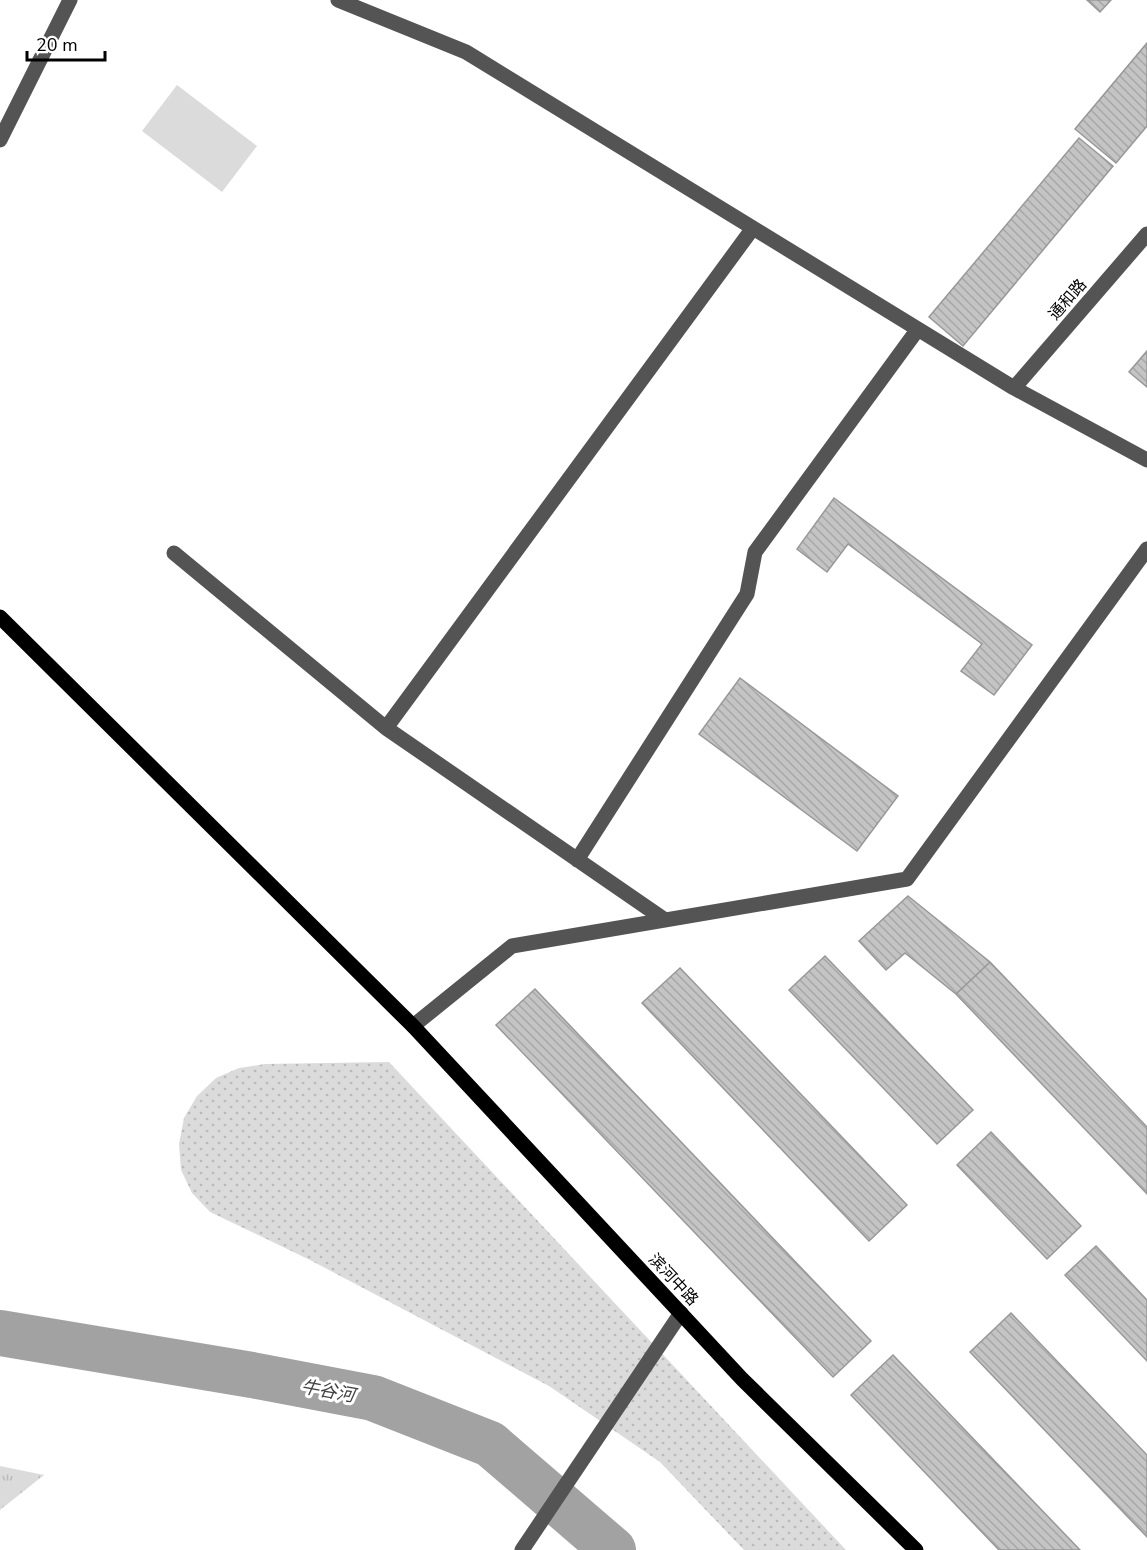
<svg xmlns="http://www.w3.org/2000/svg" width="1147" height="1550" font-family="'Nunito Sans','Noto Sans SC',sans-serif">
  <style>
    .grass { fill: url(#grass-tufts) }
    .park { fill: url(#park-dots) }
    .pitch { fill: #dbdbdb }
    .lines { fill: none; stroke-linecap: round; stroke-linejoin: round }
    .river { stroke: #a2a2a2; stroke-width: 46 }
    .building { fill: url(#building-back-hatch); stroke: #989898; stroke-width: 1.5 }
    .minor { stroke: #545454; stroke-width: 15 }
    .major { stroke: #000; stroke-width: 15 }
    .labels { text-anchor: middle; stroke-width: 6; stroke-linejoin: round; paint-order: stroke }
    .street-label { font-size: 16px; fill: #000; stroke: #fff }
    .water-label { font-size: 18px; font-style: italic; fill: #434343; stroke: #fff }
  </style>
  <defs>
    <pattern id="grass-tufts" width="24" height="20" patternUnits="userSpaceOnUse" patternTransform="scale(1.5)"><rect width="24" height="20" fill="#dbdbdb"/><path d="M3 7l-1-3M5 7V3M7 7l1-3M15 17l-1-3M17 17v-4M19 17l1-3" fill="none" stroke="#bababa"/></pattern>
    <pattern id="park-dots" width="8" height="8" patternUnits="userSpaceOnUse" patternTransform="scale(1.5)"><rect width="8" height="8" fill="#dbdbdb"/><path d="M2 2h.1M6 6h.1" fill="none" stroke="#bababa" stroke-width="1.8" stroke-linecap="round"/></pattern>
    <pattern id="building-back-hatch" width="6" height="6" patternUnits="userSpaceOnUse" patternTransform="scale(1.5)"><rect width="6" height="6" fill="#c4c4c4"/><path d="M-1 5l2 2M0 0l6 6M5-1l2 2" fill="none" stroke="#a7a7a7"/></pattern>
  </defs>
  <rect width="100%" height="100%" fill="#fff"/>
  <path class="grass" d="M0,1466L44,1475L0,1510Z"/>
  <path class="park" d="M389,1062L846,1550H744L660,1462L549,1386L310,1260L210,1212L192,1193L181,1170L179,1144L184,1118L197,1096L216,1078L239,1068L265,1064Z"/>
  <path class="pitch" d="M177,85L257,146L222,192L142,131Z"/>
  <g class="lines">
    <path class="river" d="M0,1333L252,1375L373,1398L490,1444L613,1550"/>
  </g>
  <path class="building" d="M1087,0H1111L1100,12Z
    M1147,43V126L1116,163L1075,129Z
    M1079,138L1113,166L963,346L929,317Z
    M1147,351V387L1129,372Z
    M834,498L1032,645L994,695L961,671L982,644L848,544L827,572L797,549Z
    M740,678L898,796L857,851L699,734Z
    M908,896L990,962L956,994L905,953L886,970L859,941Z
    M825,956L973,1110L937,1144L789,990Z
    M990,962L1147,1127V1194L956,994Z
    M680,968L907,1205L869,1241L642,1003Z
    M535,989L871,1341L833,1377L496,1025Z
    M991,1132L1081,1226L1047,1259L957,1165Z
    M1096,1246L1147,1300V1361L1065,1275Z
    M1011,1313L1147,1455V1537L970,1352Z
    M893,1355L1080,1550H999L851,1395Z"/>
  <g class="lines">
    <path class="minor" d="M338,0L466,52L1014,388L1147,460
      M0,140L70,0
      M1014,388L1147,234
      M174,553L386,728L665,920
      M386,728L753,228
      M577,860L747,594L755,552L918,329
      M413,1026L512,946L907,879L1147,549
      M522,1550L681,1313"/>
    <path class="major" d="M0,617L413,1026L742,1379L916,1550"/>
  </g>
  <g class="labels">
    <g class="street-label">
      <text transform="translate(1067 299) rotate(-49)" y="6">通和路</text>
      <text transform="translate(674 1279) rotate(47)" y="6">滨河中路</text>
    </g>
    <g class="water-label">
      <text transform="translate(328 1391) rotate(10)" y="6">牛谷河</text>
    </g>
  </g>
  <path d="M27 51v9h78v-9" fill="none" stroke="#000000" stroke-width="3"/>
  <text x="36" y="51" font-size="18" fill="#000000" stroke="#ffffff" stroke-width="4.5" paint-order="stroke">20 m</text>
</svg>
